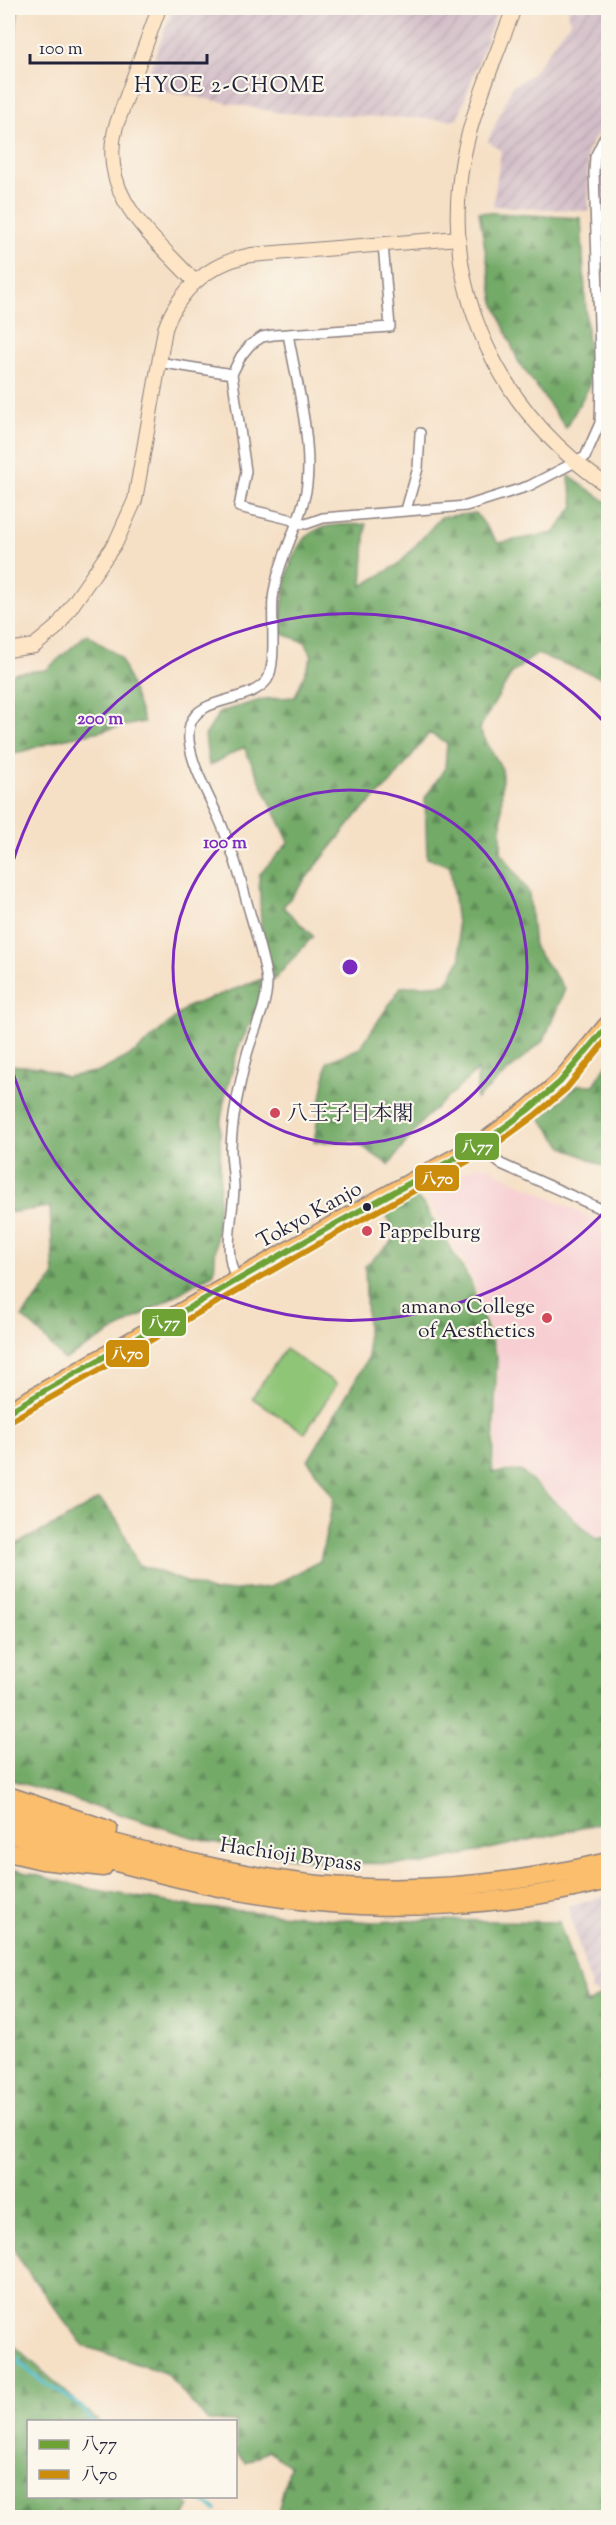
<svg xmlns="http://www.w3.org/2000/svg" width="616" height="2525" font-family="'Sorts Mill Goudy','Noto Serif JP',serif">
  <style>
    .built { fill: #f7cfd3 }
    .industrial { fill: url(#industrial-furrows) }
    .green { fill: #8fc577; stroke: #587459; stroke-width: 1.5 }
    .forest { fill: url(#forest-firs); stroke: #4a6652; stroke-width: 1.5 }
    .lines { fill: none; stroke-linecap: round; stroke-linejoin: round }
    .stream { stroke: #49b8c2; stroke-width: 4 }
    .street-casing { stroke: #8c8080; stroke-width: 12 }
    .secondary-casing { stroke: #8c8080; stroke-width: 16 }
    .highway-casing { stroke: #8c8080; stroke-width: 21 }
    .street { stroke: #fff; stroke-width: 9 }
    .secondary { stroke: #fde5c5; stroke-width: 14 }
    .highway { stroke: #fabe6d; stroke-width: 18 }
    .bus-1-casing { stroke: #fbf7ec; stroke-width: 10 }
    .bus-2-casing { stroke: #fbf7ec; stroke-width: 10 }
    .bus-1 { stroke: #6ea234; stroke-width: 6 }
    .bus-2 { stroke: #cc8c0c; stroke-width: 6 }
    .ring { fill: none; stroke: #7b2cbf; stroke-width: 3 }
    .poi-dot { fill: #d1495b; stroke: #fbf7ec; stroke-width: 2 }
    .bus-dot { fill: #22223b; stroke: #fbf7ec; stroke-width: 2 }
    .labels { text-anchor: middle; stroke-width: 4.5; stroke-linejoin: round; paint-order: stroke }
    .poi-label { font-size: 21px; fill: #22223b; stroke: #fbf7ec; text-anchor: start }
    .street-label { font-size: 21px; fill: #22223b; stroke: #fbf7ec }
    .neighbourhood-label { font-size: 22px; letter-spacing: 1.5px; fill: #22223b; stroke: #fbf7ec }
    .centre { fill: #7b2cbf; stroke: #fbf7ec; stroke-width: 3 }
    .ring-label { font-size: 18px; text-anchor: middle; font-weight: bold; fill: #7b2cbf; stroke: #fbf7ec; stroke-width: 4.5; stroke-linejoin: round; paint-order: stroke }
    .line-badge { stroke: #fbf7ec; stroke-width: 2 }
    .badge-label { font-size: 16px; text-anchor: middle; font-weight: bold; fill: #fff }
  </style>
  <defs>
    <pattern id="industrial-furrows" width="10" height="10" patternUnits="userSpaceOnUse" patternTransform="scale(1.5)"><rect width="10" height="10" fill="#d2bdc7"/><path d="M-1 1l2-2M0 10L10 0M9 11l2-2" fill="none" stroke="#b4a2ac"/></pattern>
    <pattern id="forest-firs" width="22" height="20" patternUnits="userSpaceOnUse" patternTransform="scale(1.5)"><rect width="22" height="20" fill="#73aa68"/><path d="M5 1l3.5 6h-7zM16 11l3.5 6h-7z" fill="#5e8a57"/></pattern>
  </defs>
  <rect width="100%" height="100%" fill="#fbf7ec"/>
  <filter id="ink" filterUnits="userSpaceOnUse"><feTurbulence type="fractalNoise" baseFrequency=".0167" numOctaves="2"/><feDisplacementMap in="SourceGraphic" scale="12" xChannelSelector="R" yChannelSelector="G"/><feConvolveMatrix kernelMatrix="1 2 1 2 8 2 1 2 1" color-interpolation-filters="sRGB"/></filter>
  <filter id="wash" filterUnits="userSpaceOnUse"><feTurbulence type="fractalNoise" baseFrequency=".008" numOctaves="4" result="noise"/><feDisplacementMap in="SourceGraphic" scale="24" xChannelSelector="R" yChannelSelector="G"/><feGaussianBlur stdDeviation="1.35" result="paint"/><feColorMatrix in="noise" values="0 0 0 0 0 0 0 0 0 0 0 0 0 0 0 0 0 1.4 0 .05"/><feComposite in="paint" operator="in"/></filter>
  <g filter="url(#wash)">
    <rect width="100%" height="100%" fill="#f5dfc5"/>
    <path class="built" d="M479,1165L491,1167L498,1173L608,1226V1532L596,1536L522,1468L495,1469L499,1358L473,1278L425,1192Z"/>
    <path class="industrial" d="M173,8H498L457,120L282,113L162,91L150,70Z
      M568,8H608V116L587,151L589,211L493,206L501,151L488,141L512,87L532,74L570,22Z
      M608,141V341L600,242V157Z
      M608,1896V1991L601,1995L592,1991L568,1906Z"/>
    <path class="green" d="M285,1349L337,1384L305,1433L252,1398Z"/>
    <path class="forest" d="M8,8H18L15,37L8,72Z
      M479,212L581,218L590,385L566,428L518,361L494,302Z
      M568,475L608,503V680L537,654L512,673L479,729L502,769L501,852L529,893L534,947L565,989L544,1040L476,1099L478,1070L425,1118L389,1165L354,1141L314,1142L327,1062L360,1048L401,987L446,984L461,958L450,866L427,858L425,798L445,768L447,743L429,733L391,783L358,814L283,907L313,936L273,981L261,925L259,875L289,842L244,747L209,766L205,736L220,712L264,699L295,697L312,656L305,642L280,633C283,599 284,533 329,526C341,524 354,525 366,524L362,586L399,564L441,517L476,513L498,543L554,533L574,506Z
      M87,634L121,658L144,722L62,739L8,756V678L15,673L46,670Z
      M262,979L260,998L255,1015L238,1048L225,1097L220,1126V1183L214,1273L64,1360L39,1332L22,1317L54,1277L50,1207L8,1213V1065L40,1067L66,1077L101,1071L136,1052L187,1007Z
      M608,1063V1168L563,1147L541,1119L578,1085H594Z
      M415,1197L424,1205L470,1280L497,1357L492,1472L521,1471L596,1539L608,1536V1822L424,1864L329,1863L257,1852L192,1837L8,1779V1548L62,1521L99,1499C121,1520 126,1537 137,1564L214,1592L270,1587L320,1561L334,1498L308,1461L368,1358L365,1266L398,1236L385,1213Z
      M8,1868L91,1889L196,1907L372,1922L431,1920L559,1922L587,2004L608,1991V2517H277L289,2465L268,2450L245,2463L236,2452V2422L208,2421L165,2373L84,2346L22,2264L8,2235Z
      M8,2340L98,2421L28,2422V2496L180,2497L190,2506L184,2517H8Z"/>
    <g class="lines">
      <path class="stream" d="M8,2345C14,2358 29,2372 40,2380C60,2394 80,2399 92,2422
        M194,2496L216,2510"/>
    </g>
  </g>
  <g filter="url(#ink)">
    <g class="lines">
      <g class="street-casing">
        <path id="street" d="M383,244L390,327L273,335L262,337L250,345L241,356L232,374L246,471L239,507L289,519L297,523L306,524L323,518L466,506L529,486L585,457L600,423L601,384L594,172L595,157L608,130
          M158,362L232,374
          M406,510L418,468L420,433
          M483,1143L492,1157L501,1164L608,1212
          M237,1280C222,1253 233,1219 234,1189C234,1176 231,1162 231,1149C232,1117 239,1088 246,1058C252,1033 266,1010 267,984C267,967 251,918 246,899C240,876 233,853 224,831C214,803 182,754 190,725C199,695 249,704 267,680C277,665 271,618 273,599C277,561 299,528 306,491C314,445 296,380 288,334"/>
      </g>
      <g class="secondary-casing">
        <path id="secondary" d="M159,8L116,126C97,196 152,235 194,281
          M514,8C496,57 473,107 463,159C439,291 500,413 608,486
          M8,650L34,646L57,627L116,542L135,500L165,329C179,289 210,263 251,255L459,238"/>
      </g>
      <g class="highway-casing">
        <path id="highway" d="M8,1412L328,1228L483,1143L529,1109L560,1082L608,1025
          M8,1796L108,1830
          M8,1815C110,1841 213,1874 319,1885C415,1894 515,1884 608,1862
          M8,1833C110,1859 213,1893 319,1902C416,1911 514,1904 608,1880
          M8,1852L42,1860L103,1867"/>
      </g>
      <use href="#street" class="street"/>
      <use href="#secondary" class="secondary"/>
      <use href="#highway" class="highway"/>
      <g class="bus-1-casing">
        <path id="bus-1" d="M8,1412L328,1228L483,1143L529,1109L560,1082L608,1025"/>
      </g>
      <g class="bus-2-casing">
        <path id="bus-2" d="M12,1420L332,1236L488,1150L534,1116L566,1089L608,1038"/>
      </g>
      <use href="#bus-1" class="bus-1"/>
      <use href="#bus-2" class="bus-2"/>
    </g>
  </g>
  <g class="ring">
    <circle cx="350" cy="967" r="177"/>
    <path d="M608 1208A353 353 0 0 1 8 1055M8 879A353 353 0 0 1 608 726"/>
  </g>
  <g class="poi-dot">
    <circle cx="275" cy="1113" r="6"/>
    <circle cx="367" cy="1231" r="6"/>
    <circle cx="547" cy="1318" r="6"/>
  </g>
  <circle class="bus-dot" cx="367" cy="1207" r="5"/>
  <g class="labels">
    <g class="poi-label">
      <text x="287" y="1120">八王子日本閣</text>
      <text x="379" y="1238">Pappelburg</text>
      <text x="535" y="1313" text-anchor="end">amano College<tspan x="535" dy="24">of Aesthetics</tspan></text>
    </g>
    <g class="street-label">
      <text transform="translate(309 1214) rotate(-29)" y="7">Tokyo Kanjo</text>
      <text transform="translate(291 1854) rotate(8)" y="7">Hachioji Bypass</text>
    </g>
    <g class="neighbourhood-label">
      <text x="230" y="92">HYOE 2-CHOME</text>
    </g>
  </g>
  <circle cx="350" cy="967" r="9" class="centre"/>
  <g class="ring-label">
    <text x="100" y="724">200 m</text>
    <text x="225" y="848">100 m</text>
  </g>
  <g class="line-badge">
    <rect x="454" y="1132" width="46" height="29" rx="6" fill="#6ea234"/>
    <rect x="414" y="1164" width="46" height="28" rx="6" fill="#cc8c0c"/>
    <rect x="141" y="1308" width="46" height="29" rx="6" fill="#6ea234"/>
    <rect x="105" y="1339" width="45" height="29" rx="6" fill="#cc8c0c"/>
  </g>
  <g class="badge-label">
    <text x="477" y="1152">八77</text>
    <text x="437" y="1184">八70</text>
    <text x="164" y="1328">八77</text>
    <text x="127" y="1359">八70</text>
  </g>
  <rect width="616" height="2525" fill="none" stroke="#fbf7ec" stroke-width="30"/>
  <rect x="27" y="2420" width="210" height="78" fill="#fbf7ec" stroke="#a4a2a5" stroke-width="1.5"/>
  <rect x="39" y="2440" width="30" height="9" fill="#6ea234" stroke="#a4a2a5" stroke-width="1.5"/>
  <text x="81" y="2450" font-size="18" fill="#22223b">八77</text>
  <rect x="39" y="2470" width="30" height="9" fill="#cc8c0c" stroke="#a4a2a5" stroke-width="1.5"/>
  <text x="81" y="2480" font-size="18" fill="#22223b">八70</text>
  <path d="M30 54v9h177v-9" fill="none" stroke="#22223b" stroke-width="3"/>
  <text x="39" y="54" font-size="18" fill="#22223b" stroke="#fbf7ec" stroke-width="4.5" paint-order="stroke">100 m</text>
</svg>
